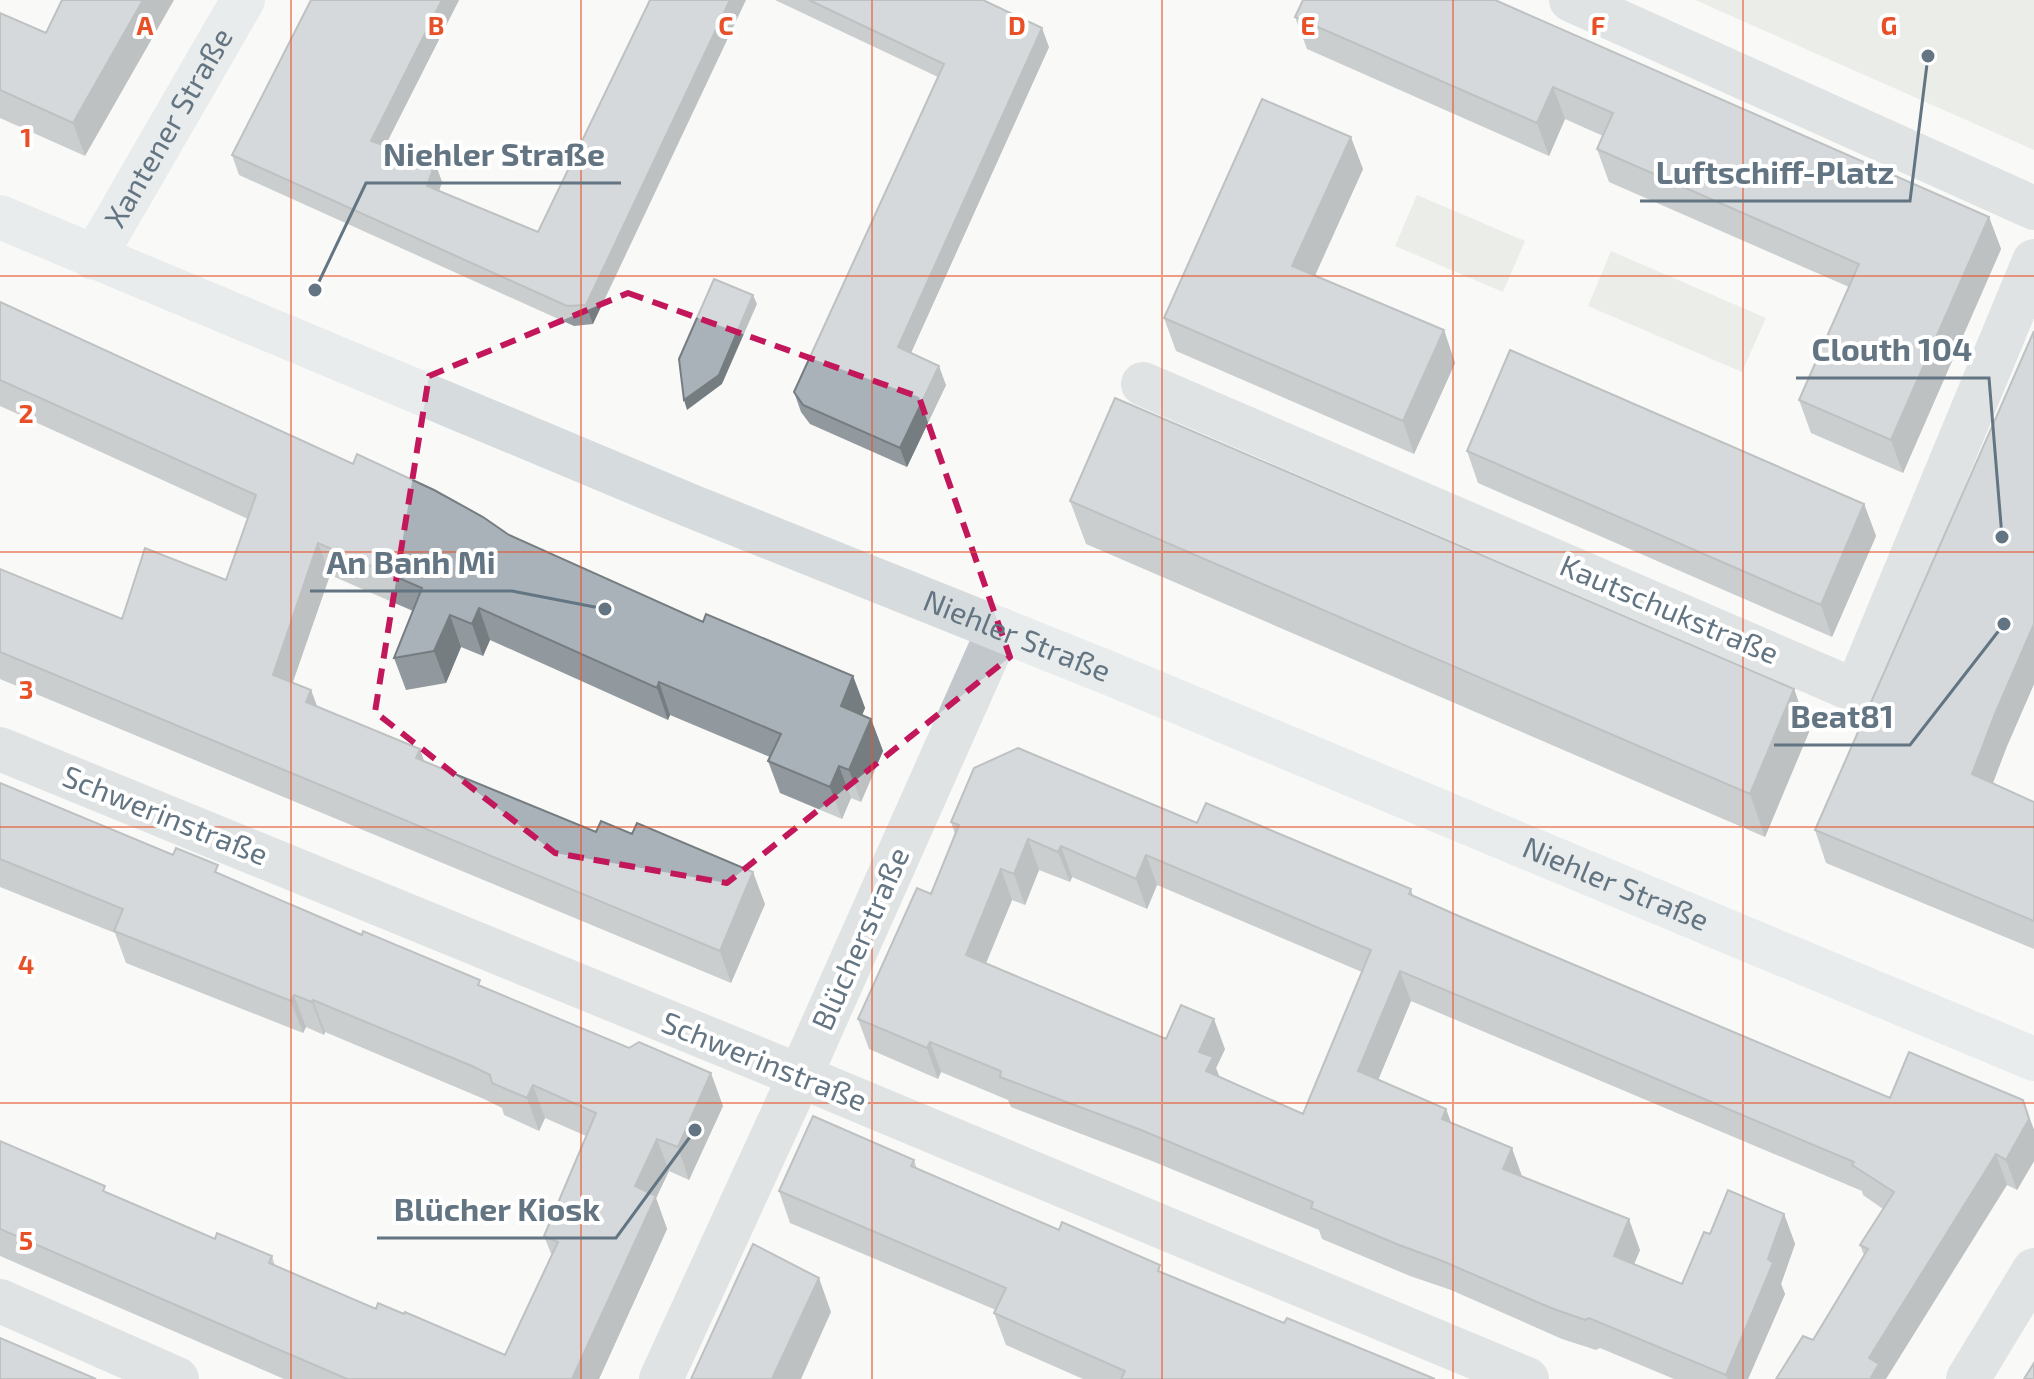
<svg xmlns="http://www.w3.org/2000/svg" width="2034" height="1379" font-family="'Exo 2',sans-serif">
  <style>
    .park { fill: #d9ded6 }
    .lines { fill: none; stroke-linecap: round; stroke-linejoin: round }
    .street { stroke: #c2c7cb; stroke-width: 44 }
    .secondary { stroke: #d6dbde; stroke-width: 44 }
    .wall { fill: #91999e; fill-rule: evenodd }
    .shaded-wall { fill: #767d81 }
    .building { fill: #a9b2b8; stroke: #767d81; stroke-width: 2; fill-rule: evenodd }
    .marked { fill: none; stroke: #c2185b; stroke-width: 6; stroke-dasharray: 16 10; stroke-linejoin: round }
    .grid { fill: none; stroke: #e85128; stroke-width: 2; stroke-opacity: 0.55 }
    .labels { text-anchor: middle; stroke-width: 8; stroke-linejoin: round; paint-order: stroke }
    .street-label { font-size: 30px; fill: #637582; stroke: #fff }
    .grid-label { font-size: 26px; text-anchor: middle; font-weight: bold; fill: #e85128; stroke: #fff; stroke-width: 8; stroke-linejoin: round; paint-order: stroke }
    .leader { fill: none; stroke: #637582; stroke-width: 3 }
    .callout-dot { fill: #637582; stroke: #fff; stroke-width: 3 }
    .callout-label { font-size: 32px; text-anchor: middle; font-weight: bold; fill: #637582; stroke: #fff; stroke-width: 8; stroke-linejoin: round; paint-order: stroke }
  </style>
  <rect width="100%" height="100%" fill="#f9f9f7"/>
  <path class="park" d="M1695,0H2034V150Z
    M1417,195L1525,241L1503,292L1395,246Z
    M1611,251L1766,318L1742,372L1588,306Z"/>
  <g class="lines">
    <path class="street" d="M1571,0L2034,208
      M1143,384L1856,691L2034,261
      M0,749L800,1076L1527,1379
      M0,1301L177,1379
      M661,1379L800,1076L999,629
      M1968,1379L2034,1270"/>
    <g class="secondary">
      <path id="s1" d="M0,217L691,506L1111,674L2034,1059"/>
      <path id="s2" d="M94,258L243,0"/>
    </g>
  </g>
  <path class="wall" d="M311,0H459L385,146L435,163L442,182L439,191L538,232L650,0L593,324L574,326L239,175L232,155Z
    M775,0H983L1049,47L911,353L946,385L907,467L810,424L801,412L794,392L938,77Z
    M1303,0L1989,217L2001,249L1903,473L1811,433L1799,400L1849,287L1609,182L1597,149L1603,136L1565,119L1549,156L1307,49L1295,17Z
    M0,13L46,33L85,156L0,118Z
    M1363,169L1315,276L1444,330L1455,363L1414,454L1176,351L1164,318Z
    M0,302L509,535L703,622L853,676L865,708L862,715L871,719L883,751L861,802L851,798L842,819L780,793L768,761L770,757L670,715L668,720L490,640L483,656L461,647L446,683L406,690L394,658L413,611L330,575L293,682L311,690L317,707L424,762L765,904L731,983L0,679V569L122,619L226,580L248,519L0,406Z
    M2034,331V684L2007,746L1992,784L2034,802V949L1826,863L1815,830Z
    M1467,451L1864,504L1876,536L1832,637L1478,483Z
    M1070,501L1794,689L1809,732L1765,837L1086,544Z
    M0,783L221,874L482,986L723,1106L689,1180L669,1171L656,1198L667,1229L599,1379H284L0,1256V1141L108,1193L215,1239L272,1256L275,1266L376,1309L505,1355L552,1256L544,1236L586,1136L545,1118L539,1131L504,1115L502,1108L484,1099L325,1032L324,1035L306,1027L303,1033L126,963L115,933L0,887Z
    M951,822L1197,823L1411,889L1413,896L1890,1098L2023,1100L2034,1130V1161L2017,1190L2007,1185L1813,1340L1864,1255L1860,1245L1883,1209L1863,1195L1862,1191L1411,1001L1378,1080L1446,1109L1451,1123L1522,1177L1640,1250L1634,1264L1682,1284L1710,1234L1784,1214L1795,1244L1781,1284L1785,1294L1748,1379H1674L1600,1348L1596,1350L1562,1339L1451,1290L1410,1276L1322,1239L1319,1230L1152,1161L1011,1107L1008,1100L941,1072L938,1079L869,1049L858,1019L931,894L955,834ZM1039,870L1070,882L1072,877L1147,909L1157,885L1362,972L1303,1114L1219,1076L1216,1068L1225,1049L1166,1039L986,963L1012,900L1025,905Z
    M914,1160L917,1169L1059,1230L1284,1323L1435,1379H1083L1006,1345L994,1313L996,1310L790,1223L779,1191Z"/>
  <path class="shaded-wall" d="M143,0H174L85,156L73,123Z
    M442,0H459L378,160L371,141Z
    M730,0H746L593,324L586,305Z
    M1042,28L1049,47L905,366L898,347Z
    M1553,87L1565,119L1549,156L1537,123Z
    M1351,137L1363,169L1304,299L1292,266Z
    M435,163L442,182L434,205L427,186Z
    M1989,217L2001,249L1903,473L1891,440Z
    M753,295L757,304L722,384L687,410L684,400Z
    M1444,330L1455,363L1414,454L1403,421Z
    M939,366L946,385L907,467L900,448Z
    M1864,504L1876,536L1832,637L1821,605Z
    M318,543L330,575L284,707L273,675Z
    M479,608L490,640L483,656L472,624Z
    M450,615L461,647L446,683L434,651Z
    M2034,624V684L2007,746L1984,807L1972,774L1995,714Z
    M853,676L865,708L853,738L841,706Z
    M659,682L670,715L668,720L657,688Z
    M1794,689L1809,732L1765,837L1750,794Z
    M311,690L323,722L306,702Z
    M871,719L883,751L861,802L849,770Z
    M420,749L431,781L416,758Z
    M839,766L851,798L842,819L830,787Z
    M1028,839L1039,870L1025,905L1014,874Z
    M1061,846L1072,877L1070,882L1058,852Z
    M1146,855L1157,885L1147,909L1136,879Z
    M1001,869L1012,900L977,985L966,955Z
    M753,872L765,904L731,983L720,951Z
    M1400,971L1411,1001L1369,1102L1358,1071Z
    M294,995L306,1027L303,1033L291,1001Z
    M313,1000L325,1032L324,1035L312,1002Z
    M1214,1019L1225,1049L1216,1068L1224,1088L1217,1101L1199,1052Z
    M930,1042L941,1072L938,1079L927,1048Z
    M711,1073L723,1106L689,1180L678,1147Z
    M533,1085L545,1118L539,1131L527,1098Z
    M2023,1100L2034,1130V1161L2017,1190L2006,1160Z
    M1446,1109L1457,1139L1442,1119Z
    M657,1139L669,1171L656,1198L667,1229L599,1379H572L635,1186Z
    M1512,1148L1523,1179L1503,1169Z
    M1996,1154L2007,1185L1886,1379H1870L1869,1358Z
    M1784,1214L1795,1244L1781,1284L1785,1294L1748,1379H1728L1726,1375Z
    M1629,1219L1640,1250L1625,1286L1614,1256Z
    M819,1278L831,1312L801,1379H772Z"/>
  <path class="building" d="M62,0H143L73,123L0,90V13L46,33Z
    M311,0H442L371,141L435,163L427,186L538,232L650,0H730L586,305L567,306L232,155Z
    M809,0H983L1042,28L898,347L939,366L900,448L803,405L794,392L944,64Z
    M1303,0H1495L1989,217L1891,440L1799,400L1859,264L1597,149L1613,113L1553,87L1537,123L1295,17Z
    M1262,99L1351,137L1292,266L1444,330L1403,421L1164,318Z
    M714,279L753,295L719,375L684,400L679,359Z
    M0,302L353,464L357,454L434,490L483,517L509,535L703,622L706,614L853,676L841,706L871,719L849,770L839,766L830,787L768,761L781,734L659,682L657,688L479,608L472,624L450,615L434,651L394,658L422,588L318,543L273,675L311,690L306,702L420,749L416,758L596,832L601,821L632,834L637,823L753,872L720,951L0,652V569L122,619L145,548L226,580L256,495L0,380Z
    M2034,331V624L1995,714L1972,774L2034,802V921L1815,830Z
    M1510,350L1864,504L1821,605L1467,451Z
    M1115,398L1794,689L1750,794L1070,501Z
    M1018,748L1197,823L1206,803L1411,889L1409,894L1461,917L1890,1098L1909,1052L2023,1100L2029,1119L2006,1160L1996,1154L1869,1358L1879,1364L1870,1379H1776L1803,1336L1813,1340L1868,1249L1860,1245L1894,1192L1852,1165L1854,1162L1400,971L1358,1071L1446,1109L1442,1119L1512,1148L1503,1169L1629,1219L1614,1256L1682,1284L1704,1232L1710,1234L1728,1190L1784,1214L1768,1259L1773,1263L1726,1375L1589,1318L1585,1320L1551,1308L1440,1260L1399,1245L1311,1208L1313,1202L1141,1130L1000,1077L1001,1071L930,1042L927,1048L858,1019L917,888L931,894L959,825L951,822L974,768ZM1028,839L1058,852L1061,846L1136,879L1146,855L1371,950L1303,1114L1206,1071L1213,1057L1199,1052L1214,1019L1181,1005L1166,1039L966,955L1001,869L1014,874Z
    M0,783L173,855L176,848L218,865L215,872L362,935L363,931L480,980L478,985L629,1048L639,1042L711,1073L678,1147L657,1139L635,1186L656,1196L572,1379H347L0,1229V1141L105,1186L103,1191L215,1239L217,1233L272,1256L269,1263L376,1309L378,1303L404,1314L405,1312L505,1355L558,1242L544,1236L596,1113L533,1085L527,1098L492,1083L490,1075L472,1066L313,1000L312,1002L294,995L291,1001L114,931L123,909L0,859Z
    M813,1116L914,1160L911,1166L1059,1230L1062,1222L1160,1265L1158,1271L1284,1323L1287,1318L1435,1379H1121L1125,1371L994,1313L1006,1288L779,1191Z
    M753,1244L819,1278L772,1379H691Z
    M0,1338L96,1379H0Z
    M2034,1363V1379H2024Z"/>
  <path d="M0 0H2034V1379H0ZM628,293L919,397L1010,657L727,883L555,853L375,712L429,376Z" fill="#f9f9f7" fill-opacity=".55" fill-rule="evenodd"/>
  <path class="marked" d="M628,293L919,397L1010,657L727,883L555,853L375,712L429,376Z"/>
  <path class="grid" d="M291,0V1379M581,0V1379M872,0V1379M1162,0V1379M1453,0V1379M1743,0V1379M0,276H2034M0,552H2034M0,827H2034M0,1103H2034"/>
  <g class="labels">
    <g class="street-label">
      <text dy="10" stroke="none"><textPath href="#s2" startOffset="150">Xantener Straße</textPath></text>
      <text transform="translate(1669 610) rotate(23)" y="10">Kautschukstraße</text>
      <text dy="10" stroke="none"><textPath href="#s1" startOffset="1100">Niehler Straße</textPath></text>
      <text transform="translate(165 816) rotate(22)" y="10">Schwerinstraße</text>
      <text dy="10" stroke="none"><textPath href="#s1" startOffset="1748">Niehler Straße</textPath></text>
      <text transform="translate(861 939) rotate(-66)" y="10">Blücherstraße</text>
      <text transform="translate(764 1062) rotate(22)" y="10">Schwerinstraße</text>
    </g>
  </g>
  <g class="grid-label">
    <text x="145" y="35">A</text>
    <text x="436" y="35">B</text>
    <text x="726" y="35">C</text>
    <text x="1017" y="35">D</text>
    <text x="1308" y="35">E</text>
    <text x="1598" y="35">F</text>
    <text x="1889" y="35">G</text>
    <text x="26" y="147">1</text>
    <text x="26" y="423">2</text>
    <text x="26" y="699">3</text>
    <text x="26" y="974">4</text>
    <text x="26" y="1250">5</text>
  </g>
  <path class="leader" d="M315 290L366 183H621M1928 56L1910 201H1640M2002 537L1989 378H1796M605 609L512 591H310M2004 624L1910 745H1774M695 1130L616 1238H377"/>
  <g class="callout-dot">
    <circle cx="315" cy="290" r="8"/>
    <circle cx="1928" cy="56" r="8"/>
    <circle cx="2002" cy="537" r="8"/>
    <circle cx="605" cy="609" r="8"/>
    <circle cx="2004" cy="624" r="8"/>
    <circle cx="695" cy="1130" r="8"/>
  </g>
  <g class="callout-label">
    <text x="494" y="166">Niehler Straße</text>
    <text x="1775" y="184">Luftschiff-Platz</text>
    <text x="1892" y="361">Clouth 104</text>
    <text x="411" y="574">An Banh Mi</text>
    <text x="1842" y="728">Beat81</text>
    <text x="497" y="1221">Blücher Kiosk</text>
  </g>
</svg>
